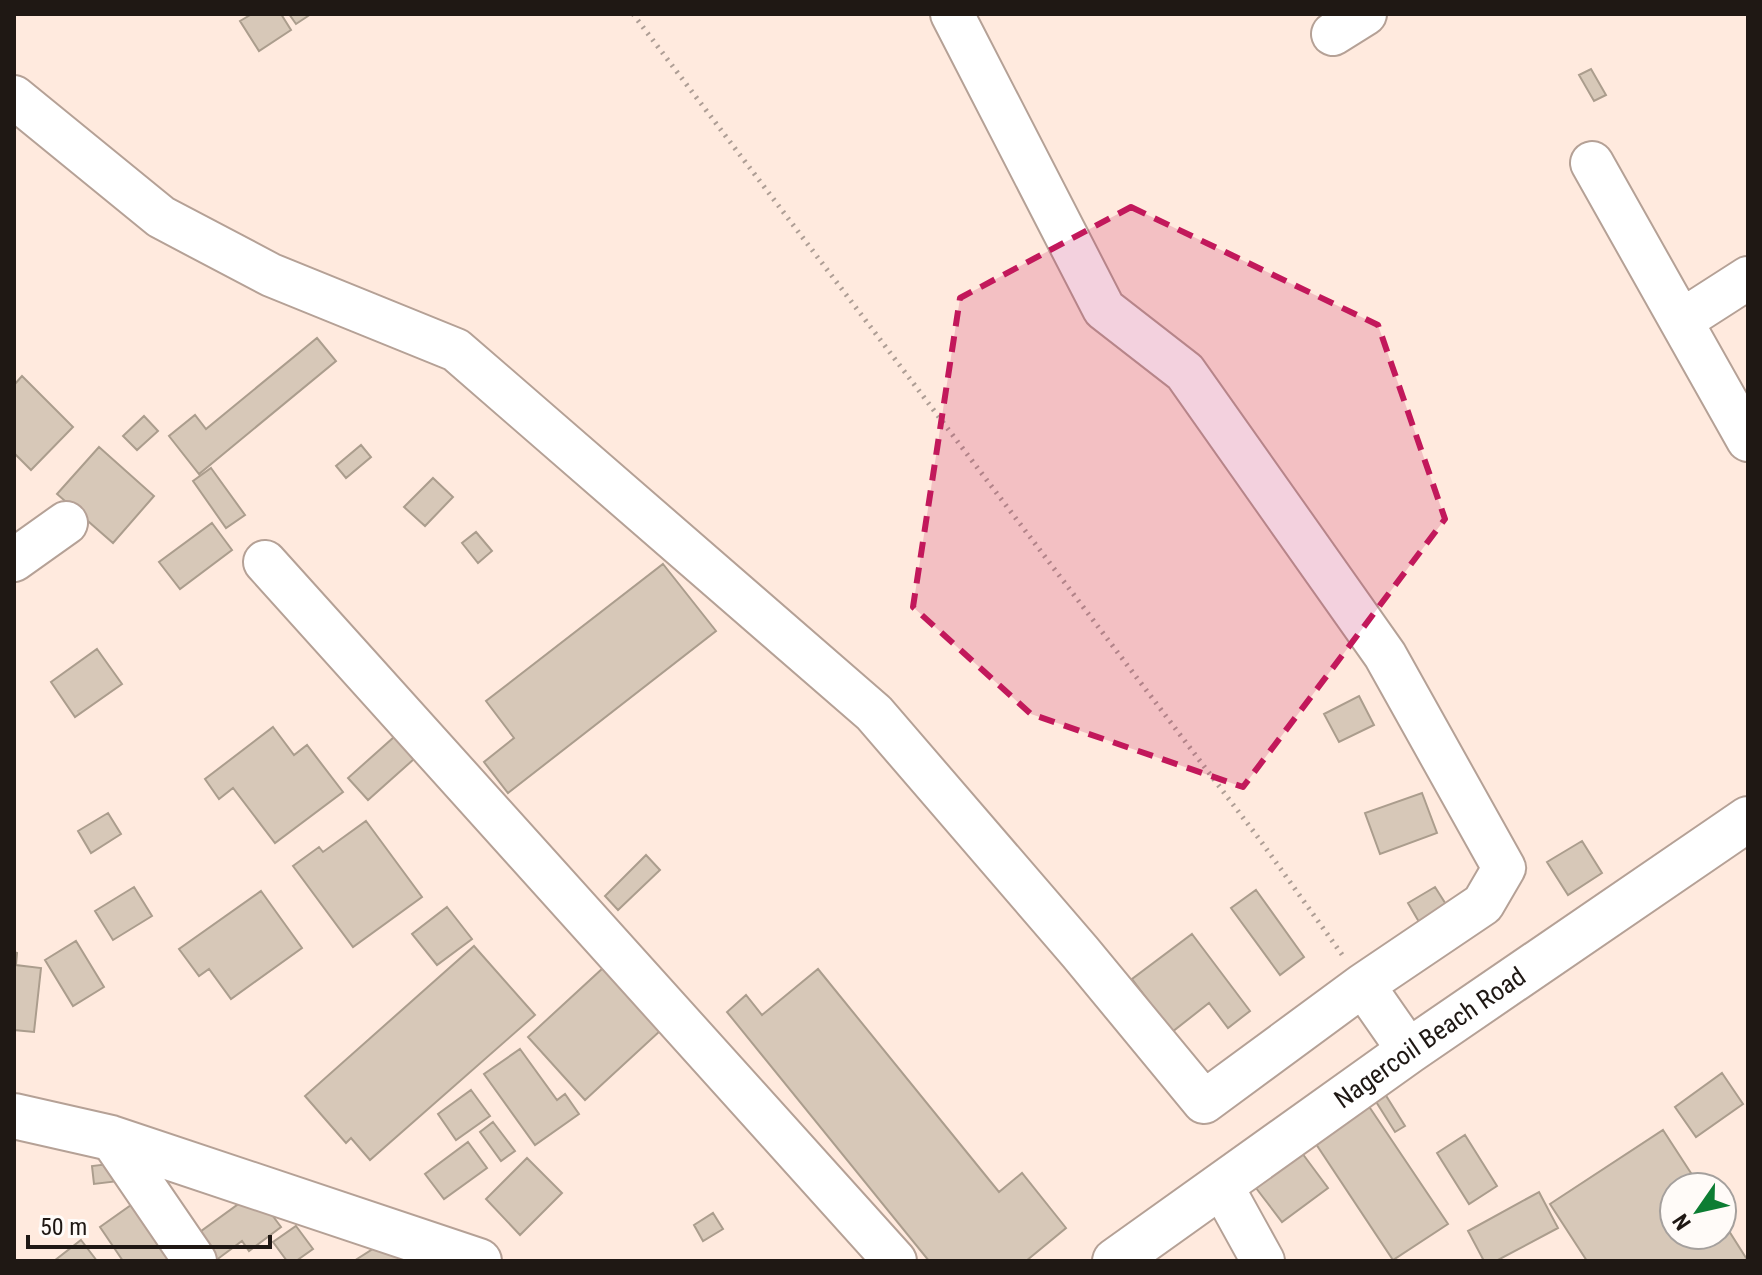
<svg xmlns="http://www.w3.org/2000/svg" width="1762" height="1275" font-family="'Roboto Condensed',sans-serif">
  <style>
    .building { fill: #d7c8b8; stroke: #ab9d8d; stroke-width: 2 }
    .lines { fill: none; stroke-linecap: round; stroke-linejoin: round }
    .minor-casing { stroke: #b5a196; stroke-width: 46 }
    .major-casing { stroke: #b5a196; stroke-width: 48 }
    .path { stroke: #ae9e95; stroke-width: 5; stroke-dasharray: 2 6; stroke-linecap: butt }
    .minor { stroke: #fff; stroke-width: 42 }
    .major { stroke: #fff; stroke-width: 44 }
    .marked { fill: #c2185b; fill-opacity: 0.2; stroke: #c2185b; stroke-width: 6; stroke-dasharray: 16 10; stroke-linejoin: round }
    .labels { text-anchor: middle; stroke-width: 6; stroke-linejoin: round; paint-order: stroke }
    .street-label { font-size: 26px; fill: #1f1814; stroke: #fffbf8 }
  </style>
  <rect width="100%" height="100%" fill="#ffeade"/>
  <path class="building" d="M252,14H281L291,30L259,51L240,21Z
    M289,14H311L296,24Z
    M1591,69L1606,95L1594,101L1579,75Z
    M317,338L336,361L199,474L169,436L195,415L206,429Z
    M22,376L73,427L31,470L14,453V385Z
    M144,416L158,431L137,450L123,436Z
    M361,445L371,457L346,478L336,466Z
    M99,447L154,496L113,543L57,494Z
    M211,468L245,515L226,528L193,481Z
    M433,478L453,497L425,526L404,507Z
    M212,523L232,550L180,589L159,562Z
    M476,532L492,551L478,563L462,543Z
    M663,564L716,631L508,793L484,762L514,738L486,701Z
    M97,649L122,684L75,717L51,682Z
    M1359,696L1374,725L1339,742L1324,714Z
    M273,727L294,755L307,745L343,792L275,843L233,788L219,799L205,779Z
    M403,729L423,751L368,800L348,778Z
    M1422,793L1437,833L1380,854L1365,813Z
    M108,813L121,834L91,853L78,831Z
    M366,821L422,897L353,947L293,866L319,847L323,852Z
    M1582,841L1602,873L1568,895L1547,862Z
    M646,855L660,870L618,910L605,896Z
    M134,887L152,916L113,940L95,911Z
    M1435,887L1447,906L1419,922L1408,903Z
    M1256,890L1304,957L1280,975L1231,908Z
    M261,891L302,948L231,999L209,969L199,976L179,949Z
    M447,907L472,939L437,965L412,934Z
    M1192,934L1250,1011L1228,1028L1209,1003L1172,1032L1132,979Z
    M76,941L104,987L73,1006L45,960Z
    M474,946L535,1015L370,1160L351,1138L346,1143L305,1096Z
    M14,952L17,953L16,965L41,968L34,1032L14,1030Z
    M603,968L660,1031L585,1100L528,1037Z
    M818,969L999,1192L1022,1173L1066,1228L1026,1261H929L727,1012L746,995L762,1015Z
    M520,1049L557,1100L565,1094L579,1114L535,1145L484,1074Z
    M1722,1073L1743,1104L1696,1137L1675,1107Z
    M471,1090L490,1116L456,1140L438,1114Z
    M1385,1094L1405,1126L1395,1132L1375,1100Z
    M1366,1102L1448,1224L1393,1260L1312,1138Z
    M493,1122L515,1151L501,1161L480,1132Z
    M1663,1130L1700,1187H1674V1235H1722V1220L1748,1261H1587L1550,1204Z
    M1465,1135L1497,1186L1469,1204L1437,1153Z
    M468,1142L487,1168L444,1199L425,1174Z
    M1302,1153L1328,1188L1282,1222L1256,1188Z
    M527,1158L562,1193L520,1235L486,1199Z
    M117,1163L119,1181L94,1184L92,1166Z
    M255,1192L281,1227L249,1251L242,1241L215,1261L193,1237Z
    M1539,1192L1558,1228L1496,1261H1484L1468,1231Z
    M141,1198L184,1261H123L100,1227Z
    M713,1213L723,1229L703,1241L694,1225Z
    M296,1226L313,1249L296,1261H287L273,1242Z
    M81,1240L97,1261H54Z
    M387,1240L400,1261H354Z"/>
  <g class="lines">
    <g class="minor-casing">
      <path id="minor" d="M1333,34L1365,14
        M14,97L161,217L271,275L456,350L874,713L1080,952L1204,1102L1363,985L1483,904L1504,868L1385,655L1185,372L1104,309L952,14
        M1592,163L1748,440
        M1681,321L1748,278
        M14,560L66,523
        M265,562L895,1261
        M1363,985L1409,1051
        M111,1138L195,1261
        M1221,1185L1263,1261"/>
    </g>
    <g class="major-casing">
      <g id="major">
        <path d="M14,1116L111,1138L479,1261"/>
        <path id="s1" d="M1115,1261L1409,1051L1748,819"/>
      </g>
    </g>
    <path class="path" d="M633,14L1260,840L1343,956"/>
    <use href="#minor" class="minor"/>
    <use href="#major" class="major"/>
  </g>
  <path class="marked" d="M1131,207L1378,325L1445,519L1243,787L1031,714L913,607L960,298Z"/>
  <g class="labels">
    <g class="street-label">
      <text dy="9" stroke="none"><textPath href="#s1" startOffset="386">Nagercoil Beach Road</textPath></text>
    </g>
  </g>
  <rect width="1762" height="1275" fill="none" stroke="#1f1814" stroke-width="32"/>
  <g transform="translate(1698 1211) rotate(236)"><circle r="38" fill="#fffbf8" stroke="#a5a09d" stroke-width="2"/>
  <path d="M0-6L14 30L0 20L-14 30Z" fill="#0d7d33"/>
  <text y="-12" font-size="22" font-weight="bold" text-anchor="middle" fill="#1f1814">N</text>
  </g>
  <path d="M28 1235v12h242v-12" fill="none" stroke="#1f1814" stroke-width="4"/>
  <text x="40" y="1235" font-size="24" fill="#1f1814" stroke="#fffbf8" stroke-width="6" paint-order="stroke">50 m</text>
</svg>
